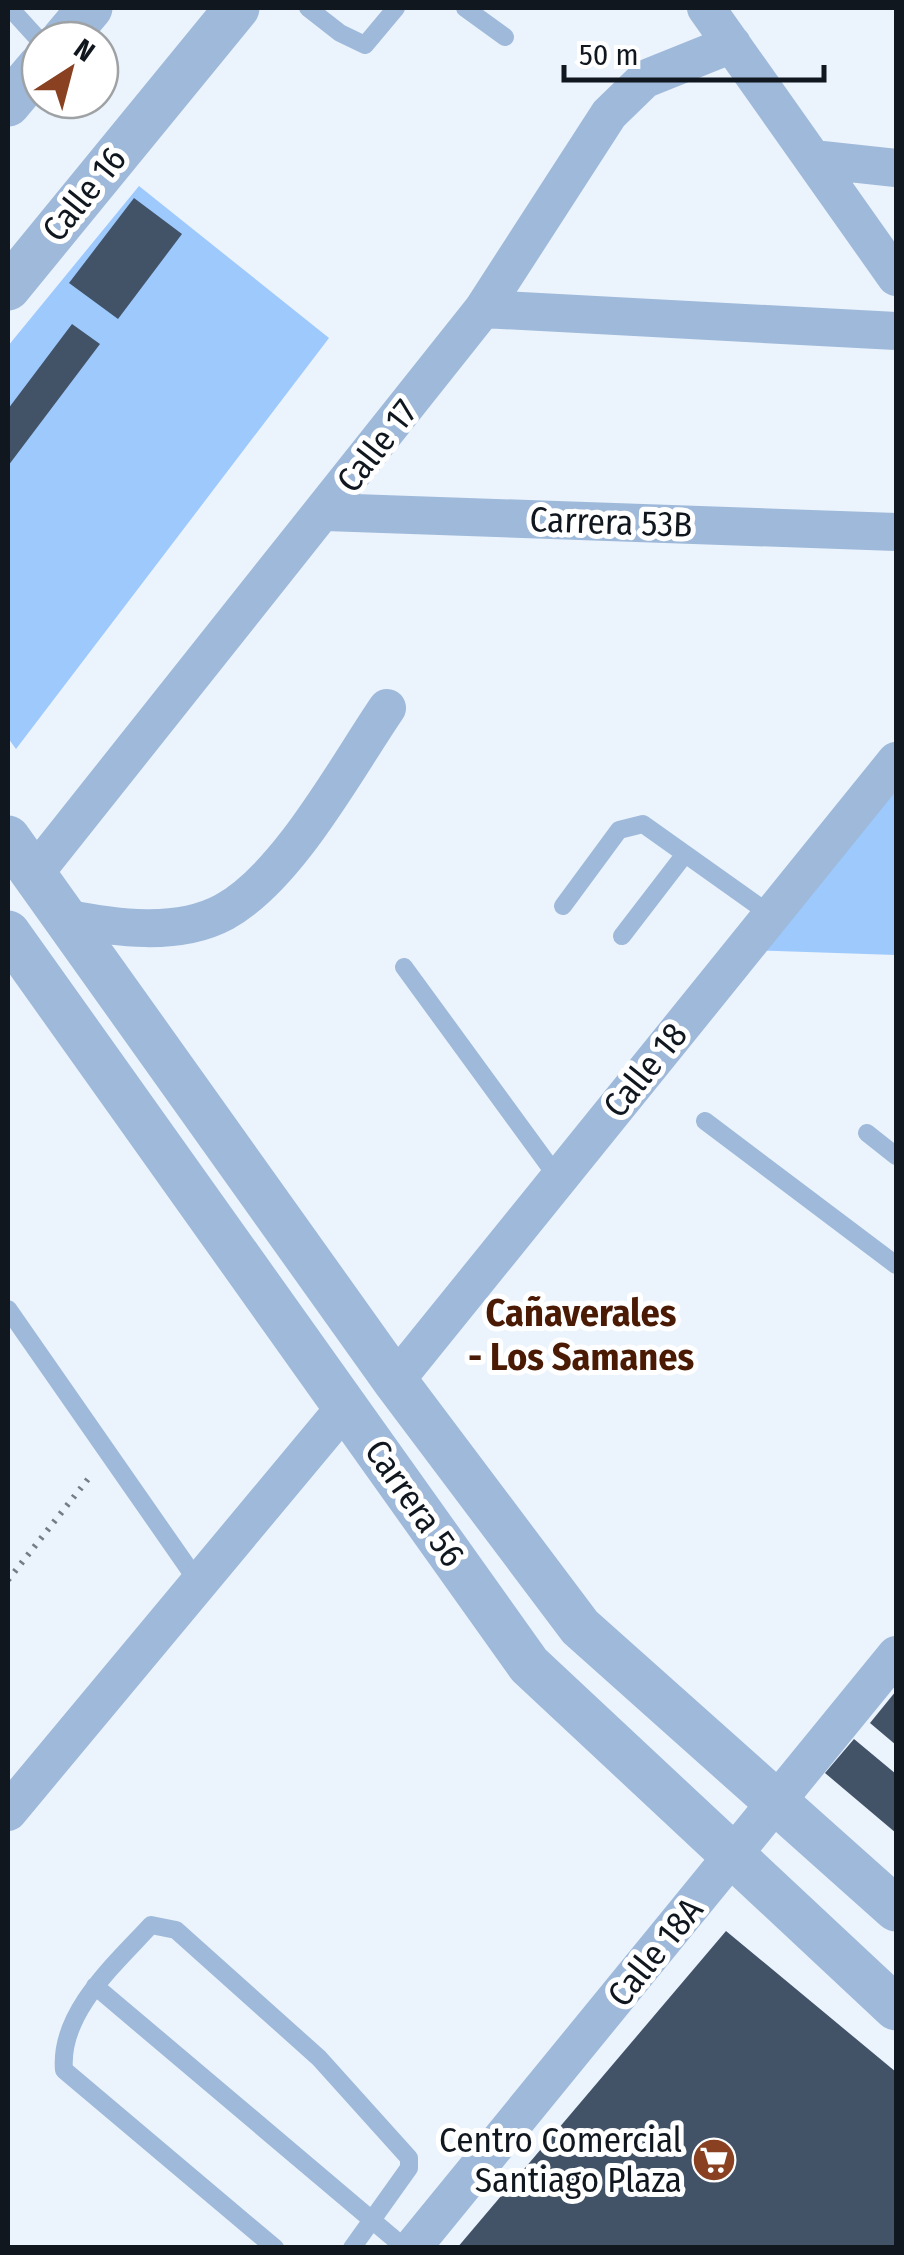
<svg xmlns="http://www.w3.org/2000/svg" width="904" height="2255" font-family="'Fira Sans Condensed',sans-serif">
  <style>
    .green { fill: #9dc9fd }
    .building { fill: #425368 }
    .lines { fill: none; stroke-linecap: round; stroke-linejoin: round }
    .path { stroke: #747c85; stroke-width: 6; stroke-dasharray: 2.5 8; stroke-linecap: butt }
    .service { stroke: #9eb9d9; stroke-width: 18 }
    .minor { stroke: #9eb9d9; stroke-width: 38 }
    .tertiary { stroke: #9eb9d9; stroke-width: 45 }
    .labels { text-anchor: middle; stroke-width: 10; stroke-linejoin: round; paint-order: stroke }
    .street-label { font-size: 35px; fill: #10171f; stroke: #fff }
    .poi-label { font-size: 35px; fill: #10171f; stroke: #fff; text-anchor: end }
    .neighbourhood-label { font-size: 38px; font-weight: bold; fill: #4a1a04; stroke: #fff }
  </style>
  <rect width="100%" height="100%" fill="#ebf3fd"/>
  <path class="green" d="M139,186L329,338L16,749L8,738V346Z
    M896,761V955L743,950Z"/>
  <path class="building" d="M134,198L182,234L118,319L69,283Z
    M72,324L100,344L8,466V409Z
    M896,1691V1745L870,1723Z
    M854,1739L896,1774V1833L825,1773Z
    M726,1931L896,2072V2248H457Z"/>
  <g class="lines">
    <path class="path" d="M8,1580L92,1474"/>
    <path class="service" d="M10,8L40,41
      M308,8L340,33L365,45L396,8
      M465,8L505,37
      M563,906L619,830L643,824L771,915
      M622,936L685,854
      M404,967L558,1178
      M705,1121L896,1265
      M867,1133L896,1156
      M8,1309L198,1582
      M95,1986L405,2248
      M275,2248L64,2070C59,2013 115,1964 151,1925L176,1930L319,2058L409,2158V2168L352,2248"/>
    <path class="minor" d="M706,8L896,277
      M813,159L896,168
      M483,309L896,331
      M326,512L896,532
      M34,874L483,309L609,114L645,79L732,44
      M65,918C114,928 178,937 224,912C288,877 346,768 387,708
      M395,1381L896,761
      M8,1812L347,1405
      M412,2248L896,1655"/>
    <path class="tertiary" d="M63,40L90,8
      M8,104L40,66
      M8,288L237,8
      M8,838L395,1381L580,1627L896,1909
      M8,933L529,1665L896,2008"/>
  </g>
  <defs>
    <g id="supermarket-disc" transform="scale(2.25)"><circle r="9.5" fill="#894122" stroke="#fff"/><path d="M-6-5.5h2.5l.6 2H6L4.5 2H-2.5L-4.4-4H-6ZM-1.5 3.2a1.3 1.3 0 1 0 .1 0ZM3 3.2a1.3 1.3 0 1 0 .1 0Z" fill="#fff"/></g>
  </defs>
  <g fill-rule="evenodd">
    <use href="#supermarket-disc" x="714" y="2160"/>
  </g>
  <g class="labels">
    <g class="street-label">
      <text transform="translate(84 194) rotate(-51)" y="12">Calle 16</text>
      <text transform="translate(377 446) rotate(-52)" y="12">Calle 17</text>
      <text transform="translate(611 522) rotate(2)" y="12">Carrera 53B</text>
      <text transform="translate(645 1070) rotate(-51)" y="12">Calle 18</text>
      <text transform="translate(415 1503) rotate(55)" y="12">Carrera 56</text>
      <text transform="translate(655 1952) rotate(-51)" y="12">Calle 18A</text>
    </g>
    <g class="poi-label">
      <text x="682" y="2152">Centro Comercial<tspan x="682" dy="40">Santiago Plaza</tspan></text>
    </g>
    <g class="neighbourhood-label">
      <text x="581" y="1326">Cañaverales<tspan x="581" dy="44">- Los Samanes</tspan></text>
    </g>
  </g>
  <rect width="904" height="2255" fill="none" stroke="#10171f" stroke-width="20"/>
  <g transform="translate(70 70) rotate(36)"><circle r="48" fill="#ffffff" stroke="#9fa2a5" stroke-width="2.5"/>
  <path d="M0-8L18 38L0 25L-18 38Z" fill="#894122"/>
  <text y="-15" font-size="28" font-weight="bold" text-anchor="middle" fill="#10171f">N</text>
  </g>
  <path d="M564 65v15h260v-15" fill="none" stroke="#10171f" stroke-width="5"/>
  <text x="579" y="65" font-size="30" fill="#10171f" stroke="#ffffff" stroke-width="8" paint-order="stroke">50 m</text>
</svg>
